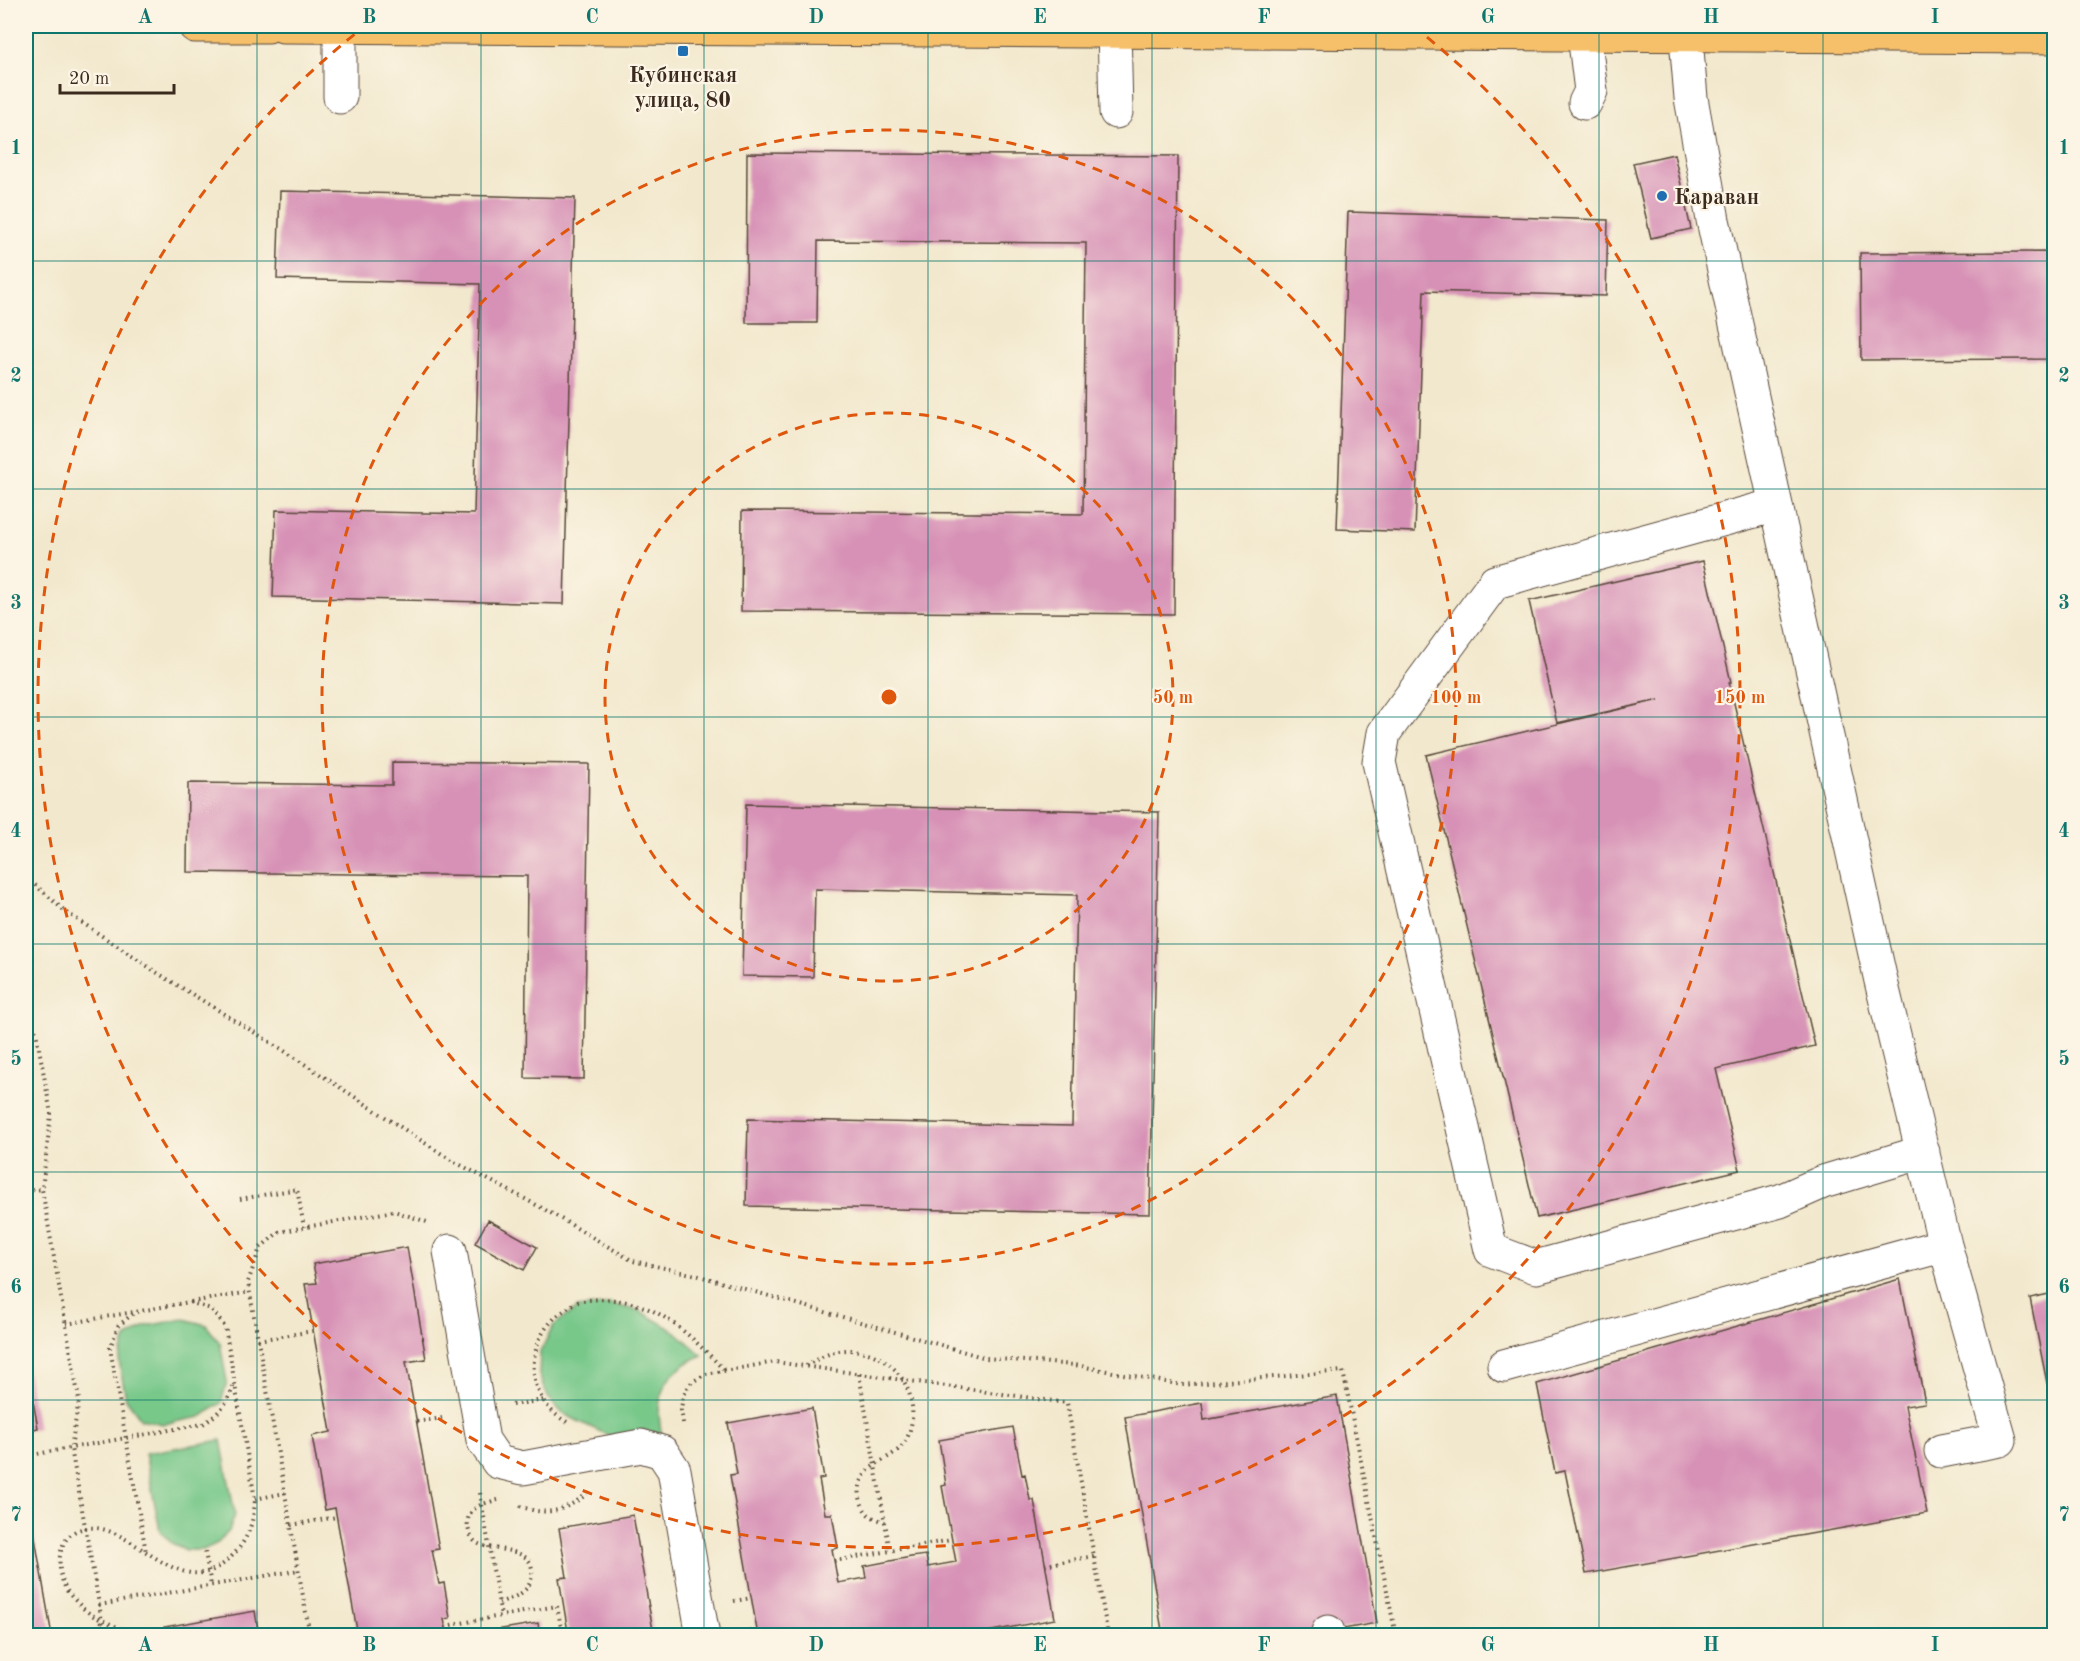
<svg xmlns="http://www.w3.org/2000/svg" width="2080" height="1661" font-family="'Old Standard TT',serif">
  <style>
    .green { fill: #78c88a; stroke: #5a7954; stroke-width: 1.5 }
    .building { fill: #d791b6 }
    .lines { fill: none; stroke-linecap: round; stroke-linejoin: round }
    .minor-casing { stroke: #564638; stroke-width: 35 }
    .major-casing { stroke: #564638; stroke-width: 35 }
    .path { stroke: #564638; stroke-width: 4; stroke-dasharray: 1.5 4.5; stroke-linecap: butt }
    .minor { stroke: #fff; stroke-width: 33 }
    .major { stroke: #f6c06b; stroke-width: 33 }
    .grid { fill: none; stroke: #0f766e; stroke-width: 1.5; stroke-opacity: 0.55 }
    .ring { fill: none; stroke: #df570d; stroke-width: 3; stroke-dasharray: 10 8 }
    .poi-dot { fill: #1f6fb2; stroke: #fcf5e5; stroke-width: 2 }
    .labels { text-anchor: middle; stroke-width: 4.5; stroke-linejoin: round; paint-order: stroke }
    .poi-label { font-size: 22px; font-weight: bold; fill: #3b2a1e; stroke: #fcf5e5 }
    .centre { fill: #df570d; stroke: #fcf5e5; stroke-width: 3 }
    .ring-label { font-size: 18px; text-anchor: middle; font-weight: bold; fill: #df570d; stroke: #fcf5e5; stroke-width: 4.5; stroke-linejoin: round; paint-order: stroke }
    .neatline { fill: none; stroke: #0f766e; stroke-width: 2 }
    .grid-label { font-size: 20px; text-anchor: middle; font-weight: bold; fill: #0f766e }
  </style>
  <rect width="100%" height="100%" fill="#fcf5e5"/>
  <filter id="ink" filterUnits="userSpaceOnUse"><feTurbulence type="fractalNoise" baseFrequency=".0167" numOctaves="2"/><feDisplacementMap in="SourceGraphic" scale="12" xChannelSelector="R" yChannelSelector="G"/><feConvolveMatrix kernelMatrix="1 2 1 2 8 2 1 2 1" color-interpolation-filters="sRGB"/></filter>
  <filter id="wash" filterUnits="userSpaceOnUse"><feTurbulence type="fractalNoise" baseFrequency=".008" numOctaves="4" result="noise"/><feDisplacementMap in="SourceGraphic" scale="24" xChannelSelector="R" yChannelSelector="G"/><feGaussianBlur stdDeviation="1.35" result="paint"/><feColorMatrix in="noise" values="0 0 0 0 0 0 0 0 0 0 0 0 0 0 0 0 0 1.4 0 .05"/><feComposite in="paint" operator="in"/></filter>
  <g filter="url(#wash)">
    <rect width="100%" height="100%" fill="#f2e8cd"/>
    <path class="green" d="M610,1304L640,1311L676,1332L702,1355C664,1373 653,1394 662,1436L644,1430L610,1436L584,1424L562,1413L548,1397L539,1375L540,1352L554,1325L578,1308Z
      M184,1319L206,1325L220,1343L227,1382L221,1403L201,1417L163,1424L141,1419L126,1399L119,1361L126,1338L146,1326Z
      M221,1440L235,1515L229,1531L218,1543L203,1550H186L171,1543L160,1531L145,1453Z"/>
    <g id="blocks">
      <path class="building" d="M747,153L1178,156L1174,614L741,611L742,511L1083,514L1086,243L818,241L817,323H746Z
        M1674,154L1691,229L1651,238L1633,163Z
        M280,191L575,198L564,604L273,597L276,510L474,514L480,284L277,279Z
        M1348,212L1608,220L1606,296L1424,291L1415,532L1337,529Z
        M2054,252V359L1861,360L1860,253Z
        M1703,561L1731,682H1729L1815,1046L1716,1069L1740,1170L1537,1218L1426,755L1659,700L1557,723L1529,601Z
        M392,762L589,764L584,1079L525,1078L527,876L187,872L188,783L392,785Z
        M746,804L1159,812L1150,1214L746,1206L748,1119L1072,1126L1077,895L815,889L813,977L742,976Z
        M488,1220L537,1247L524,1270L475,1243Z
        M407,1247L426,1359L406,1362L439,1549L432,1550L439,1584L444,1583L450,1618L444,1619L447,1636H358L335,1508L325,1510L312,1436L331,1432L305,1284L317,1283L313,1264Z
        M1900,1279L1925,1403L1905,1406L1927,1513L1586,1574L1565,1471L1555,1473L1537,1384Z
        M2054,1293V1381L2047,1383L2030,1298Z
        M26,1364L38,1428L26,1431Z
        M1337,1396L1377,1623L1305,1636H1163L1125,1417L1202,1403L1204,1420Z
        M812,1408L824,1478L819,1479L825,1514H832L838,1548L832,1549L838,1583L866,1578L864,1566L911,1557L926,1555L928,1567L956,1562L942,1486L946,1485L939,1440L1013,1427L1022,1475L1025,1474L1030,1500H1034L1055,1619L965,1636H758L730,1475L737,1474L728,1423Z
        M26,1492H27L52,1636H26Z
        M633,1515L654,1636H553L568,1632L559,1578L567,1577L559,1528Z
        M255,1611L259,1636H166L164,1627Z
        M538,1623L540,1636H473V1634Z"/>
    </g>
  </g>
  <g filter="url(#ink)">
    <use href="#blocks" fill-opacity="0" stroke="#564638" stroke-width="1.5"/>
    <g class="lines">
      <g class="minor-casing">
        <path id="minor" d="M1114,26L1116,112
          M1583,26L1591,91L1585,103
          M1685,26L1691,98L1713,220L1881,981L1945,1245L2000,1440L1941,1451
          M340,97V26
          M1776,505L1495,582L1384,733L1379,762L1491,1250L1536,1267L1780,1201L1823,1182L1923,1152
          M450,1251L483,1440L498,1462L523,1468L641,1446L662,1452L674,1470L703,1636
          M1504,1366L1945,1245
          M1328,1632V1636"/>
      </g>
      <g class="major-casing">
        <path id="major" d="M195,26H268
          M283,26L2054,37"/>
      </g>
      <path class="path" d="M26,877L66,912L156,972L283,1050L451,1160L544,1209L633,1261L696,1275L986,1358L1075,1365L1182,1385L1343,1371L1396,1636
        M26,1015L36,1032L51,1114L42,1189L79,1400L71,1448L102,1621L98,1636
        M26,1191L42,1189
        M240,1199L297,1189L304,1227
        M191,1302L250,1292
        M66,1324L133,1312
        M258,1340L313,1331
        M806,1366C819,1358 833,1350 849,1350C894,1351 924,1394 908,1436C899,1459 870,1460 862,1480C857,1490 860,1506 868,1514C872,1518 880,1520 885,1522
        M859,1374L890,1551
        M512,1405L544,1400
        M417,1422L442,1418
        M567,1422C524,1399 523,1340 562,1312C567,1309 572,1304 578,1302C599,1297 621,1299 641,1306C672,1316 702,1347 724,1370
        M683,1423L681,1410L683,1395L692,1382L706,1374L775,1362L1067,1403L1108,1636
        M26,1456L203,1424C220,1413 228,1403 234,1384
        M480,1493L501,1616
        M255,1499L285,1493
        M498,1500C483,1503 465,1508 468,1527C469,1533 472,1540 477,1543C494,1553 535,1545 532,1575C530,1593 514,1597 499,1603
        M520,1506C547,1517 564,1511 587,1494
        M291,1525L337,1517
        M205,1552L211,1585
        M834,1561L951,1540
        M1045,1565L1094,1556
        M734,1601L751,1598
        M99,1605L299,1570
        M445,1626L557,1606L562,1633
        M739,1633L757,1630
        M131,1636C117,1623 94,1621 81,1606C76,1601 69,1595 66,1589C51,1559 62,1520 102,1529C143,1538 185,1601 229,1559C247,1542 254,1524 255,1499L225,1327L211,1309L189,1302L135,1312L118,1326L110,1348L146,1552
        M310,1636L248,1282L260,1248L279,1232L394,1211L427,1222"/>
      <use href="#minor" class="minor"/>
      <use href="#major" class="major"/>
    </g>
  </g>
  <path class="grid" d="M257,26V1636M481,26V1636M704,26V1636M928,26V1636M1152,26V1636M1376,26V1636M1599,26V1636M1823,26V1636M26,261H2054M26,489H2054M26,717H2054M26,944H2054M26,1172H2054M26,1400H2054"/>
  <g class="ring">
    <circle cx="889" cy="697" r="284"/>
    <circle cx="889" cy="697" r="567"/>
    <path d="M1413 26A851 851 0 1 1 365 26"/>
  </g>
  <g class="poi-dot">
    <rect x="677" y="45" width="12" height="12" rx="3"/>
    <circle cx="1662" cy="196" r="6"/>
  </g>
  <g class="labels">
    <g class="poi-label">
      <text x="683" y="82">Кубинская<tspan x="683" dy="25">улица, 80</tspan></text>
      <text x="1674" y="204" text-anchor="start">Караван</text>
    </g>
  </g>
  <circle cx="889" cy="697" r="9" class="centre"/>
  <g class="ring-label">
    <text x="1173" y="703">50 m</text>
    <text x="1456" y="703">100 m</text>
    <text x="1740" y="703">150 m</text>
  </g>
  <rect width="2080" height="1661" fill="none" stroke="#fcf5e5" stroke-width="66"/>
  <path d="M60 84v9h114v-9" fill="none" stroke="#3b2a1e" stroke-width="3"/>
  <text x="69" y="84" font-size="18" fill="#3b2a1e" stroke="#fcf5e5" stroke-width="4.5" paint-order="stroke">20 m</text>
  <rect x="33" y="33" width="2014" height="1595" class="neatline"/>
  <g class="grid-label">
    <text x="145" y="23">A</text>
    <text x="369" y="23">B</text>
    <text x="592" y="23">C</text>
    <text x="816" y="23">D</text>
    <text x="1040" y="23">E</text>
    <text x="1264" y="23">F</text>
    <text x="1488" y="23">G</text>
    <text x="1711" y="23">H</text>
    <text x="1935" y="23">I</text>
    <text x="16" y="154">1</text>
    <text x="2064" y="154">1</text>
    <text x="16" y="382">2</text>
    <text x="2064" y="382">2</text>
    <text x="16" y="609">3</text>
    <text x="2064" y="609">3</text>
    <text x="16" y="837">4</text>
    <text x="2064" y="837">4</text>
    <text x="16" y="1065">5</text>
    <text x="2064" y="1065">5</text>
    <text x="16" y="1293">6</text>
    <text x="2064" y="1293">6</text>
    <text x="16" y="1521">7</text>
    <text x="2064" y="1521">7</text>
    <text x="145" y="1651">A</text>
    <text x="369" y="1651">B</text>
    <text x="592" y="1651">C</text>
    <text x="816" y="1651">D</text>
    <text x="1040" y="1651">E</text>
    <text x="1264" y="1651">F</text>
    <text x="1488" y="1651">G</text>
    <text x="1711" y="1651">H</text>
    <text x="1935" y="1651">I</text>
  </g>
</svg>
